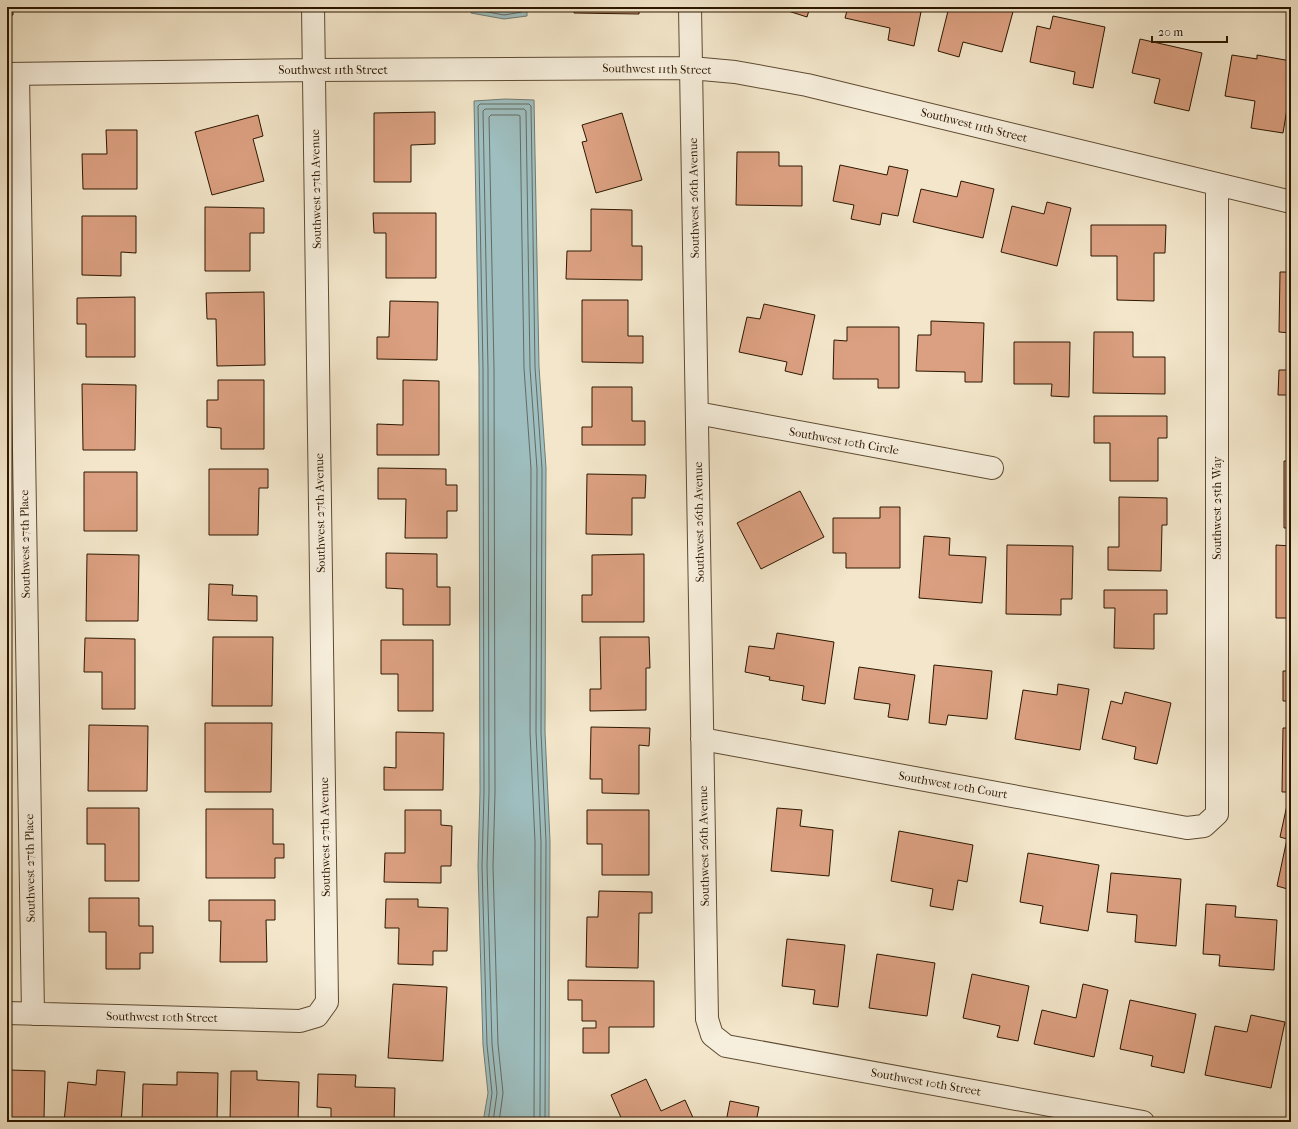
<svg xmlns="http://www.w3.org/2000/svg" width="1298" height="1129" font-family="'IM FELL French Canon',serif">
  <style>
    .water { fill: #9ebebf; stroke: #707b73 }
    .lines { fill: none; stroke-linecap: round; stroke-linejoin: round }
    .shore { stroke: #656a60; stroke-width: 1 }
    .building { fill: #dba081; stroke: #2c1700 }
    .minor-casing { stroke: #5e4b32; stroke-width: 24 }
    .minor { stroke: #f7efdd; stroke-width: 22 }
    .labels { text-anchor: middle; stroke-width: 4; stroke-linejoin: round; paint-order: stroke }
    .street-label { font-size: 12px; fill: #2c1700; stroke: #f7efdd }
  </style>
  <rect width="100%" height="100%" fill="#f3e6ca"/>
  <filter id="stains"><feTurbulence type="fractalNoise" baseFrequency=".005" numOctaves="4"/><feColorMatrix values="0 0 0 0 .2 0 0 0 0 .09 0 0 0 0 .02 0 0 0 .5 -.17"/></filter>
  <radialGradient id="worn" r=".72"><stop offset=".6" stop-color="#630" stop-opacity="0"/><stop offset="1" stop-color="#630" stop-opacity=".3"/></radialGradient>
  <path class="water" d="M471,7H527V16L504,19L471,13Z
    M505,99L534,100L539,367L546,468L545,732L550,841L549,1122H483L488,1093L483,1045L478,866L480,792L479,369L474,101Z"/>
  <g class="lines">
    <path class="shore" d="M475,7L477,10L504,15L522,12L523,7
      M488,1122L492,1093L487,1045L482,866L484,792L483,369L478,106L480,104H529L531,106L535,367L542,469L541,732L546,841L545,1122
      M493,1122L497,1093L492,1044L487,866L489,792L488,369L483,111L485,109H524L526,111L530,368L537,469L536,732L541,842L540,1122
      M499,1122L503,1093L498,1044L493,866L495,792L494,369L489,117L491,115H518L520,116L524,368L531,469L530,732L535,842L534,1122"/>
  </g>
  <path class="building" d="M7,7H13V15H7Z
    M69,7H98V10H69Z
    M117,7H140V11H117Z
    M370,7H416V8Z
    M574,7H639V14L574,13Z
    M786,7H810L807,17L785,10Z
    M848,7H914L913,10L921,12L914,46L888,40L890,28L845,18Z
    M949,7L1014,8L1002,52L963,42L959,57L938,51Z
    M1053,16L1105,27L1093,88L1073,84L1075,72L1030,62L1037,26L1050,29Z
    M1140,39L1202,53L1189,111L1154,103L1160,79L1132,73Z
    M1232,55L1257,59V55L1291,61V85L1283,133L1251,128L1255,101L1225,96Z
    M435,112V144L411,145V182H374V113Z
    M622,113L642,180L596,193L582,142L587,141L582,125Z
    M258,115L263,136L253,139L264,181L212,195L195,132Z
    M106,130H137V189H83L82,154H107Z
    M737,152H779V166H802V206L736,205Z
    M840,165L887,175L889,166L908,170L898,216L882,213L880,225L851,219L854,205L833,201Z
    M961,181L994,189L983,238L913,222L921,189L957,197Z
    M1047,202L1071,208L1057,266L1001,252L1012,206L1044,214Z
    M205,207L264,208V233H250V271H205Z
    M591,209L632,210V246H642V280L566,279L567,251H591Z
    M373,213H436V278H386V233H374Z
    M82,216H136V253L121,252V276L82,275Z
    M1091,225H1166L1165,253H1154V301L1117,300V256H1091Z
    M1280,272H1291V333L1279,332Z
    M264,292L265,365L217,366L216,319H207L206,293Z
    M135,297V357H86V324H77V298Z
    M582,300H628V336H643V363L582,362Z
    M390,301L438,302L437,360L377,359V337H389Z
    M764,304L815,315L802,375L785,371L787,362L739,352L747,317L760,319Z
    M931,321L984,323L982,382H965V372L916,371L918,335H931Z
    M847,327H899V388H878V379H833L834,340L847,341Z
    M1094,332H1133V357H1165V394L1093,393Z
    M1014,342H1070L1069,397L1051,396L1052,384H1014Z
    M1279,370H1291V442H1289L1290,395H1278Z
    M218,380H264V449H221V428L207,427V400H218Z
    M403,380L439,381V455H377V424L403,425Z
    M82,384L136,385L135,450H83Z
    M592,387H632V421H645V445H582V427H592Z
    M1094,416H1167V438H1158V481H1110V443H1094Z
    M1284,461H1291V528H1284Z
    M378,468L446,469V485H457V511H447V538H405L406,499H378Z
    M209,469H268V488H259L258,535H209Z
    M84,472H137V531H84Z
    M587,474L646,475L645,498H632V535L586,534Z
    M800,491L824,537L761,569L737,523Z
    M1119,497L1167,498V525H1162L1161,571L1108,570V547H1119Z
    M880,507H900V568H846V553H833V518H880Z
    M924,536L950,538L949,555L986,557L982,603L919,598Z
    M1007,545L1073,546L1072,599H1061V615L1006,614Z
    M1276,545L1291,546V618H1276Z
    M386,553L437,554V587H450V625H403V589L386,588Z
    M87,554L139,555L138,621H86Z
    M644,554V622H582V595H592V555Z
    M209,584L233,585L232,595L257,596V621L208,620Z
    M1104,590H1167V614H1154V649L1114,648L1115,608H1104Z
    M777,633L834,642L825,704L802,700L804,686L769,680L770,677L745,672L749,646L774,649Z
    M213,637H273L272,706H212Z
    M600,637H649L650,668H646V710L590,711V689H601Z
    M85,638L135,639V709H102V672H84Z
    M381,640H433V711H398V674H381Z
    M934,665L992,671L987,719L948,715L946,725L929,723Z
    M859,667L915,675L908,720L888,717L890,704L854,699Z
    M1283,671H1291V701H1283Z
    M1058,684L1089,689L1080,750L1015,739L1023,690L1057,695Z
    M1125,692L1171,703L1157,764L1134,759L1136,747L1102,739L1111,701L1122,704Z
    M205,723H272L271,792H205Z
    M89,725L148,726L147,791H88Z
    M591,727L650,728L649,746L639,745V794L602,793V779H590Z
    M1283,728H1291V792H1282Z
    M396,732L444,733L443,790H384V767L396,768Z
    M1287,805L1291,806V890L1277,886L1287,839L1280,837Z
    M87,808H139V881H105V844H87Z
    M777,808L802,810L800,826L833,830L829,876L771,871Z
    M206,809H273V844H284V858H275V878H206Z
    M405,810H441V825L452,826L451,866H441V883L384,882L385,853H405Z
    M587,810H649V875H602V844H587Z
    M899,831L973,845L967,882L958,880L953,910L930,906L933,889L891,881Z
    M1028,853L1099,865L1088,931L1040,923L1043,906L1020,902Z
    M1111,873L1181,879L1176,946L1135,942L1137,915L1107,912Z
    M599,891L652,892V913H639L638,968L586,967L587,917H598Z
    M89,898H139V926H153V953H140V969H106V932H89Z
    M386,899H418V907L448,908L447,951H433V965L398,964L399,928H385Z
    M209,900H275V920H266L267,962H220L221,921H209Z
    M1206,904L1236,906L1235,917L1277,920L1274,970L1219,966L1220,955L1203,954Z
    M787,939L845,945L838,1007L813,1004L815,990L782,986Z
    M877,954L935,963L927,1016L869,1008Z
    M972,974L1029,986L1018,1041L997,1037L1000,1026L963,1018Z
    M568,980L654,981V1027H609V1053H583V1028H596V1021H582V1000H568Z
    M393,984L447,987L443,1061L388,1058Z
    M1083,984L1108,990L1094,1057L1034,1044L1042,1010L1076,1018Z
    M1130,1000L1196,1014L1184,1073L1151,1066L1153,1056L1120,1049Z
    M1251,1015L1285,1022L1271,1088L1205,1075L1215,1026L1247,1032Z
    M9,1070L45,1071L44,1119L7,1118V1083H8Z
    M97,1070L125,1072L121,1122H64L68,1082L96,1085Z
    M1291,1070V1090L1287,1089Z
    M231,1071H257V1080L299,1082L298,1122H230Z
    M177,1072L218,1073L217,1122H142L143,1084L177,1085Z
    M318,1074L356,1075L355,1087L395,1088L394,1122H331V1108L317,1107Z
    M646,1079L661,1111L685,1100L695,1122H623L611,1095Z
    M730,1101L759,1107L756,1122H726Z"/>
  <g class="lines">
    <g class="minor-casing">
      <path id="minor" d="M690,7L707,1019L712,1035L726,1046L1143,1122
        M7,74L314,70L691,68L735,72L807,85L1291,202
        M18,74L33,1014
        M697,413L992,468
        M702,739L1187,828L1204,826L1217,814V184
        M7,1013L300,1021L317,1016L327,1002L313,7"/>
    </g>
    <use href="#minor" class="minor"/>
  </g>
  <g class="labels">
    <g class="street-label">
      <text transform="translate(657 69) rotate(1)" y="4">Southwest 11th Street</text>
      <text x="333" y="74">Southwest 11th Street</text>
      <text transform="translate(974 125) rotate(14)" y="4">Southwest 11th Street</text>
      <text transform="translate(316 189) rotate(-91)" y="4">Southwest 27th Avenue</text>
      <text transform="translate(694 198) rotate(-91)" y="4">Southwest 26th Avenue</text>
      <text transform="translate(844 441) rotate(10)" y="4">Southwest 10th Circle</text>
      <text transform="translate(1217 508) rotate(-90)" y="4">Southwest 25th Way</text>
      <text transform="translate(320 513) rotate(-91)" y="4">Southwest 27th Avenue</text>
      <text transform="translate(699 522) rotate(-91)" y="4">Southwest 26th Avenue</text>
      <text transform="translate(25 544) rotate(-91)" y="4">Southwest 27th Place</text>
      <text transform="translate(953 785) rotate(10)" y="4">Southwest 10th Court</text>
      <text transform="translate(325 837) rotate(-91)" y="4">Southwest 27th Avenue</text>
      <text transform="translate(704 846) rotate(-91)" y="4">Southwest 26th Avenue</text>
      <text transform="translate(30 868) rotate(-91)" y="4">Southwest 27th Place</text>
      <text transform="translate(162 1017) rotate(1)" y="4">Southwest 10th Street</text>
      <text transform="translate(926 1082) rotate(10)" y="4">Southwest 10th Street</text>
    </g>
  </g>
  <rect width="1298" height="1129" fill="none" stroke="#f3e6ca" stroke-width="24"/>
  <rect x="8" y="8" width="1282" height="1113" fill="none" stroke="#2c1700" stroke-width="2"/>
  <rect x="12" y="12" width="1274" height="1105" fill="none" stroke="#2c1700"/>
  <path d="M1152 36v6h75v-6" fill="none" stroke="#2c1700" stroke-width="2"/>
  <text x="1158" y="36" font-size="12" fill="#2c1700" stroke="#f7efdd" stroke-width="3" paint-order="stroke">20 m</text>
  <rect width="100%" height="100%" filter="url(#stains)"/>
  <rect width="100%" height="100%" fill="url(#worn)"/>
</svg>
